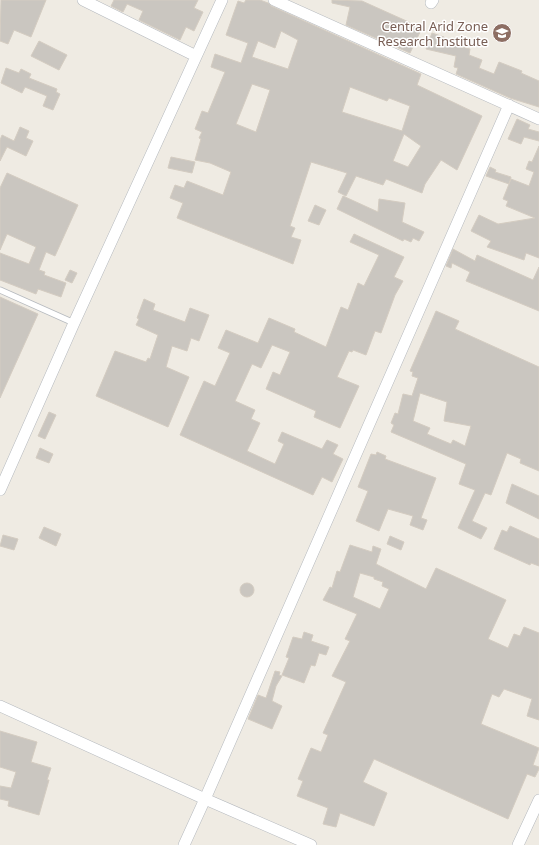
<svg xmlns="http://www.w3.org/2000/svg" width="539" height="845" font-family="'Noto Sans',sans-serif">
  <style>
    .building { fill: #cac6c0; stroke: #d4ccc1; fill-rule: evenodd }
    .lines { fill: none; stroke-linecap: round; stroke-linejoin: round }
    .lane-casing { stroke: #b5b9be; stroke-width: 7 }
    .street-casing { stroke: #b5b9be; stroke-width: 12 }
    .lane { stroke: #fff; stroke-width: 5.5 }
    .street { stroke: #fff; stroke-width: 11 }
    .labels { text-anchor: middle; stroke-width: 3; stroke-linejoin: round; paint-order: stroke }
    .education-label { font-size: 13px; fill: #785e54; stroke: #fff; text-anchor: end }
  </style>
  <rect width="100%" height="100%" fill="#efebe3"/>
  <path class="building" d="M1,0H46L31,37L14,30L8,44L0,41Z
    M114,0H198L194,8L203,12L194,31L186,27L180,40L139,20L143,11L127,4L123,12L111,6Z
    M246,0H260L268,3L271,6L421,74L417,85L482,116L457,170L441,160L425,184L422,193L386,179L383,185L356,176L346,196L338,192L347,173L311,162L290,226L295,228L291,237L301,240L293,264L177,218L183,203L170,198L175,185L184,188L187,181L223,195L231,172L210,163L195,160L201,139L199,138L202,132L195,129L202,111L208,113L225,72L211,67L215,54L241,63L248,43L226,35L238,1L244,3ZM281,31L298,40L288,69L252,57L258,41L275,48ZM252,84L270,90L256,132L236,124ZM350,87L387,101L389,98L410,106L402,131L342,112ZM404,134L421,146L408,167L393,161Z
    M332,0L362,1L422,28L410,53L346,25L350,7L332,3Z
    M432,33L444,37L442,42L470,49L469,55L482,60L479,68L494,74L499,62L522,71L521,73L539,81V107L510,98L456,74L458,68L454,67L456,56L426,49Z
    M39,41L67,55L59,70L31,56Z
    M6,68L19,73L21,69L31,74L29,78L57,89L56,92L60,94L53,110L43,106L47,96L25,87L22,93L1,83Z
    M517,119L530,125L528,129L539,132V141L524,137L521,144L508,139Z
    M20,127L29,131L26,138L33,141L26,156L7,147L0,161V140L2,135L14,141Z
    M539,146V258L526,253L524,260L487,247L491,241L471,231L479,215L498,224L535,218L506,206L508,201L503,199L511,179L529,186L534,172L526,169L529,161L532,162Z
    M171,157L195,162L192,173L168,168Z
    M490,167L496,170L495,172L511,177L509,184L486,176Z
    M7,173L78,205L55,256L46,252L39,270L45,272L44,275L66,283L61,297L38,289L36,294L0,280V253L29,264L36,247L7,234L0,250V188Z
    M343,196L378,212L379,199L405,203L402,222L424,232L419,241L413,238L411,242L404,239L403,241L337,209Z
    M315,205L326,210L319,225L308,221Z
    M354,234L404,257L394,277L403,281L395,295L381,333L375,331L366,355L353,350L352,352L349,351L337,377L359,386L340,428L314,417L316,411L266,389L273,372L280,375L290,352L272,345L261,368L252,364L235,401L255,410L251,419L260,423L247,451L275,464L284,444L278,441L282,432L322,449L327,440L338,445L333,454L343,459L332,482L322,477L313,495L180,435L204,381L215,386L230,353L218,348L226,330L258,343L269,318L295,329L294,332L326,347L341,307L348,310L358,283L364,286L379,255L350,242Z
    M453,249L475,261L477,255L533,280L539,267V311L466,281L470,272L452,263L451,268L446,266Z
    M70,270L77,273L72,283L65,280Z
    M0,297L38,314L0,398Z
    M144,299L155,304L153,310L185,322L190,308L209,315L199,341L191,338L187,351L172,346L166,367L189,377L168,427L96,396L115,351L146,362L148,358L150,359L158,335L136,325L139,319L137,318Z
    M436,311L459,321L455,329L539,367V471L520,463L521,459L507,453L491,495L485,493L472,521L487,528L481,539L458,528L475,490L459,484L466,464L391,432L394,425L391,423L395,413L398,414L403,394L412,396L418,378L412,376L413,372L410,371ZM420,393L447,402L444,421L471,426L465,446L453,440L451,444L427,434L430,428L413,421Z
    M49,412L56,415L45,439L38,436Z
    M40,448L53,454L49,463L36,458Z
    M377,452L386,456L385,459L436,478L421,518L427,520L423,530L410,525L413,516L388,509L379,531L356,521L368,491L358,487L371,454L376,455Z
    M512,484L539,496V519L506,503Z
    M510,526L539,539V566L531,563L530,565L494,549L502,530L507,532Z
    M44,527L61,534L56,546L39,538Z
    M3,535L18,539L14,550L0,546Z
    M390,536L404,542L401,550L387,544Z
    M350,545L372,552L373,546L381,549L376,564L426,589L436,568L506,600L488,639L508,648L514,634L520,636L524,627L539,633V720L527,716L532,699L504,689L499,697L492,694L481,724L539,748L533,765L539,767V769L535,777L527,774L508,819L374,759L363,782L387,793L374,826L340,813L336,827L323,824L328,808L297,796L303,781L298,779L311,748L321,752L328,735L323,733L346,682L332,676L350,641L345,639L357,614L323,600L330,587L332,588L337,571L340,572ZM360,573L374,577V579L383,582L382,586L389,589L380,609L353,597Z
    M240 590a7 7 0 1 1 14 0a7 7 0 1 1-14 0Z
    M304,632L313,635L311,641L329,647L326,655L319,653L315,666L311,665L304,683L282,675L289,658L286,657L293,637L302,639Z
    M275,671L280,672L279,675L282,676L276,686L272,701L282,706L272,729L248,719L258,695L266,698Z
    M0,731L37,742L31,762L51,768L47,780H49L39,815L8,806L9,801L0,799V786L11,788L16,772L0,767Z"/>
  <g class="lines">
    <g class="lane-casing">
      <path id="lane" d="M0,290L74,323"/>
    </g>
    <g class="street-casing">
      <path id="street" d="M83,0L196,56
        M274,0L539,119
        M431,3L433,0
        M0,490L74,323L222,0
        M0,706L205,799L184,845
        M311,845L205,799L509,105
        M518,845L539,800"/>
    </g>
    <use href="#lane" class="lane"/>
    <use href="#street" class="street"/>
  </g>
  <defs>
    <g id="university-disc" transform="scale(1)"><circle r="9.5" fill="#8d6e63" stroke="#fff"/><path d="M0-5L7-2L0 1L-7-2ZM-4 1L0 2.5L4 1V4Q0 6-4 4Z" fill="#fff"/></g>
  </defs>
  <g fill-rule="evenodd">
    <use href="#university-disc" x="502" y="33"/>
  </g>
  <g class="labels">
    <g class="education-label">
      <text x="488" y="31">Central Arid Zone<tspan x="488" dy="15">Research Institute</tspan></text>
    </g>
  </g>
</svg>
